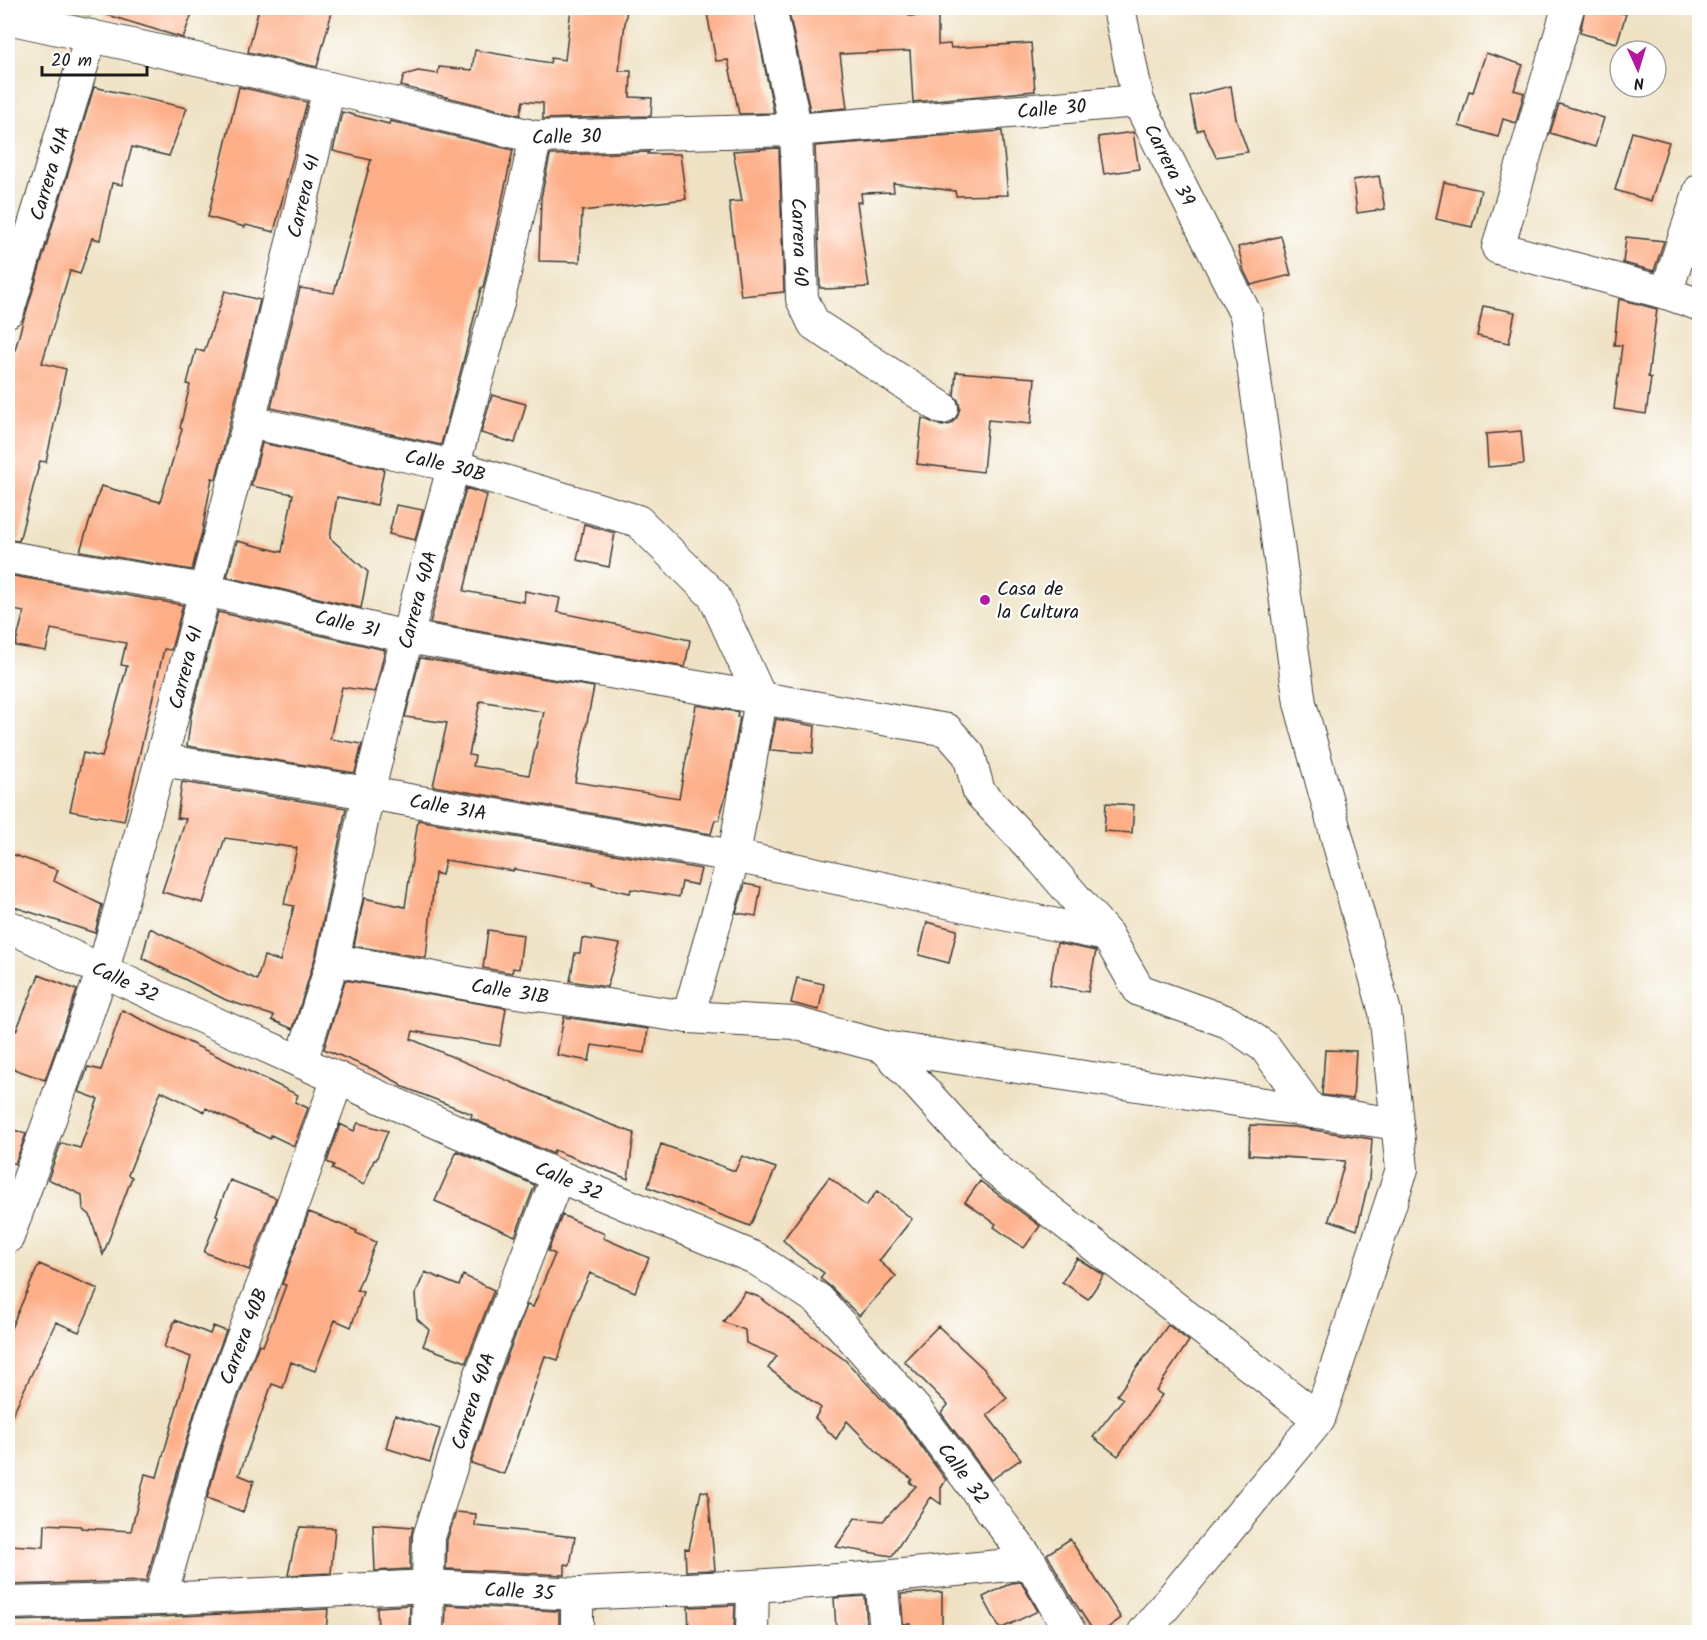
<svg xmlns="http://www.w3.org/2000/svg" width="1707" height="1640" font-family="Kalam,sans-serif">
  <style>
    .green { fill: #aec66c; stroke: #657144; stroke-width: 1.5 }
    .building { fill: #fdae87; fill-rule: evenodd }
    .lines { fill: none; stroke-linecap: round; stroke-linejoin: round }
    .minor-casing { stroke: #3c3a35; stroke-width: 34 }
    .minor { stroke: #fff; stroke-width: 32 }
    .poi-dot { fill: #b5179e; stroke: #fff; stroke-width: 2 }
    .labels { text-anchor: middle; stroke-width: 4.5; stroke-linejoin: round; paint-order: stroke }
    .street-label { font-size: 20px; fill: #1c1c1c; stroke: #fff }
    .poi-label { font-size: 20px; fill: #1c1c1c; stroke: #fff; text-anchor: start }
  </style>
  <rect width="100%" height="100%" fill="#fff"/>
  <filter id="ink" filterUnits="userSpaceOnUse"><feTurbulence type="fractalNoise" baseFrequency=".0167" numOctaves="2"/><feDisplacementMap in="SourceGraphic" scale="12" xChannelSelector="R" yChannelSelector="G"/><feConvolveMatrix kernelMatrix="1 2 1 2 8 2 1 2 1" color-interpolation-filters="sRGB"/></filter>
  <filter id="wash" filterUnits="userSpaceOnUse"><feTurbulence type="fractalNoise" baseFrequency=".008" numOctaves="4" result="noise"/><feDisplacementMap in="SourceGraphic" scale="24" xChannelSelector="R" yChannelSelector="G"/><feGaussianBlur stdDeviation="1.35" result="paint"/><feColorMatrix in="noise" values="0 0 0 0 0 0 0 0 0 0 0 0 0 0 0 0 0 1.4 0 .05"/><feComposite in="paint" operator="in"/></filter>
  <g filter="url(#wash)">
    <rect width="100%" height="100%" fill="#efe2c4"/>
    <path class="green" d="M32,8H92L87,24Z"/>
    <g id="blocks">
      <path class="building" d="M105,8H194L183,38L104,14Z
        M259,8H333L317,67L248,52Z
        M571,8H627L619,71H631L630,97L652,98L651,116L543,119V103L523,101L520,115L401,86L404,75L418,71L438,74L439,67L472,70L475,50L550,63L551,58L565,60Z
        M706,8H753L774,113L739,114L728,60L716,61Z
        M788,8H908L909,16L938,15V45L950,44L951,48L1031,43L1035,91L913,102L910,51L840,54L847,108L810,111Z
        M1585,8H1601L1626,14L1617,43L1580,33Z
        M1486,53L1523,65L1514,90L1524,93L1516,123L1503,119L1498,137L1459,126L1469,91L1473,92Z
        M1231,86L1236,119L1248,152L1216,157L1203,129L1197,131L1190,96Z
        M94,87L187,108L169,156L132,147L122,185L112,183L100,240L92,238L80,274L70,271L42,363L66,369L46,462L40,461L19,541L8,540V375L23,321L25,316Z
        M239,87L307,102L274,232L246,225L245,227L208,217Z
        M1559,104L1604,118L1595,147L1550,133Z
        M342,112L389,124L390,121L513,150L483,288H481L467,347L441,445L271,408L300,288L334,293L371,160L333,151Z
        M1002,131L1008,195L956,196L955,191L893,183L894,192L861,193L862,202H857L869,287L825,289L824,288H820L815,146Z
        M1133,132L1139,169L1104,174L1098,137Z
        M1632,132L1669,142L1651,201L1615,190Z
        M779,148L784,292L741,296L729,202L742,201L733,151Z
        M649,152L648,154H680L686,199L582,211L580,262L539,261L541,198L550,155Z
        M1379,176L1385,209L1357,213L1353,180Z
        M1444,182L1481,190L1472,227L1436,219Z
        M1281,236L1291,275L1251,285L1244,271L1238,247Z
        M1626,237L1664,241L1654,271L1623,263Z
        M225,291L260,300L216,479L212,478L202,532L192,570L80,551L101,486L160,502L182,429L180,428L190,385L187,384L196,349L204,352Z
        M1619,299L1657,309L1648,377L1651,378L1646,414L1614,409L1622,345H1614Z
        M1483,306L1515,312L1509,343L1477,336Z
        M956,372L1035,378L1031,424L988,420L983,472L917,464L922,418L942,426L951,424L957,417L960,408L958,400L954,396Z
        M492,395L526,404L515,443L481,433Z
        M1521,431L1524,464L1488,467L1486,434Z
        M262,443L384,469L377,505L337,497L330,538L368,572L361,608L227,577L237,541L282,552L293,494L251,486Z
        M466,488L487,495L464,591L524,602L525,591L560,598L557,612L690,640L685,667L430,623Z
        M396,505L423,510L415,540L389,534Z
        M584,524L615,533L609,567L577,560Z
        M8,575L183,605L171,650L164,649L124,821L70,811L83,753L102,757L127,666L121,665L126,643L51,629L46,651L15,646L24,612L8,609Z
        M218,612L385,650L375,692L342,687L330,739L362,744L355,773L187,746L191,716Z
        M420,658L594,687L575,782L679,798L696,705L738,712L737,717H740L727,791L719,820H715L711,834L433,786L447,723L405,717ZM480,701L544,712L529,775L473,766L475,756L469,755Z
        M776,719L815,726L813,753L770,750Z
        M182,782L346,808L316,955L293,1029L272,1020L274,1016L226,1000L142,958L150,928L257,980L264,956L280,961L294,906L284,904L297,848L225,838L203,903L162,892L186,819L177,818Z
        M1106,803L1134,805L1132,833L1104,831Z
        M418,820L701,869L697,885L682,882L679,897L631,889L630,893L592,885L593,883L514,869L513,871L445,860L442,875L435,873L426,958L354,946L364,898L405,907Z
        M8,853L58,870L54,881L102,905L95,933L8,905Z
        M745,884L761,887L756,916L736,913Z
        M927,922L957,930L949,963L919,955Z
        M488,930L523,935L519,969L513,968L512,973L483,968Z
        M582,938L620,944L607,987L570,981L575,953H580Z
        M1057,943L1096,951L1088,992L1050,985Z
        M39,975L77,990L45,1080L8,1067V1028L16,1031Z
        M797,978L824,984L819,1010L791,1003Z
        M345,980L506,1008L500,1046L413,1031L411,1039L594,1118L634,1133L628,1179L554,1150L553,1154L471,1118L472,1114L401,1086V1084L374,1070L324,1049Z
        M122,1010L298,1095L295,1102L308,1108L294,1146L271,1135L270,1139L206,1108L205,1112L161,1091L128,1175L132,1177L103,1255L90,1215L83,1209L82,1195L48,1179L61,1143L80,1148L98,1099L79,1092L88,1067L101,1070Z
        M564,1017L648,1029L645,1053L592,1045L589,1061L557,1055Z
        M1325,1050L1356,1051L1353,1099L1322,1095Z
        M358,1123L388,1131L376,1160H374L364,1185L332,1169L334,1165L327,1162L340,1124L354,1131Z
        M1250,1125L1294,1127L1372,1139L1369,1180L1357,1230L1329,1220L1345,1161L1249,1155Z
        M8,1128L26,1134L15,1164L8,1161Z
        M661,1144L735,1171L742,1156L776,1168L750,1226L648,1187Z
        M457,1151L535,1185L515,1236L435,1201Z
        M829,1177L866,1206L877,1191L912,1219L879,1261L896,1276L859,1316L832,1288L820,1278L824,1273L796,1253L783,1240Z
        M230,1180L276,1198L249,1270L204,1252L218,1216L216,1215Z
        M980,1181L1040,1226L1024,1248L994,1227L996,1224L965,1202Z
        M309,1212L357,1231L356,1233L376,1242L357,1290L363,1292L351,1327L335,1320L315,1371L291,1362L283,1388L272,1384L239,1475L254,1481L243,1512L207,1498L228,1425L259,1344L263,1346L286,1285L282,1284Z
        M562,1215L605,1234L603,1238L649,1258L635,1292L590,1273L577,1302L558,1360L545,1356L504,1474L471,1463L496,1385L527,1305L533,1307L555,1254L548,1251Z
        M1077,1258L1104,1275L1088,1299L1062,1282Z
        M39,1264L98,1289L79,1332L56,1322L8,1424V1335Z
        M425,1272L459,1286L463,1275L494,1290L466,1362L423,1346L429,1330L417,1319L415,1295Z
        M745,1292L759,1297L845,1360L903,1422L946,1480L941,1488V1504L931,1497L892,1556L836,1547L855,1518L883,1521L916,1486L910,1483L912,1479L885,1460L847,1421L836,1439L815,1418L821,1408L768,1368L777,1356L746,1343L745,1330L723,1322Z
        M175,1320L210,1334L213,1326L226,1331L194,1414L146,1581L8,1585V1545L44,1547L45,1524L81,1526V1528L131,1531L145,1474L157,1477L191,1357L164,1347Z
        M1168,1325L1189,1341L1156,1391L1162,1395L1118,1456L1093,1437L1123,1399L1117,1395Z
        M938,1326L984,1369L1007,1398L987,1415L1021,1459L991,1480L941,1413L948,1405L904,1361Z
        M395,1415L440,1429L430,1462L386,1448Z
        M701,1491L708,1492L715,1570L686,1571L685,1548L689,1549Z
        M456,1512L476,1514L475,1526L575,1537L570,1565L565,1564V1575L446,1569L447,1540Z
        M373,1524L413,1527L411,1537L410,1569L375,1571Z
        M300,1527L335,1528L331,1573L288,1575L295,1541Z
        M1070,1539L1121,1618L1102,1632H1094L1073,1600L1047,1554Z
        M1021,1582L1038,1611L1000,1629L983,1597L1011,1583Z
        M942,1592V1630L910,1631V1624H903L901,1594Z
        M865,1596L867,1626L836,1628L834,1598Z
        M410,1605L409,1632H378L377,1607Z
        M446,1605L559,1611V1632H445Z
        M735,1605L734,1632H689L688,1607Z
        M328,1609L326,1632H8V1621L160,1617Z"/>
    </g>
  </g>
  <g filter="url(#ink)">
    <use href="#blocks" fill-opacity="0" stroke="#3c3a35" stroke-width="1.5"/>
    <g class="lines">
      <g class="minor-casing">
        <g id="minor">
          <path id="s1" d="M770,8L796,130L802,299L814,324L942,408"/>
          <path id="s2" d="M1119,8L1138,101L1246,315L1300,703L1385,1012L1402,1169L1319,1419L1144,1632"/>
          <path d="M1568,8L1498,248L1666,293L1700,305"/>
          <path id="s3" d="M8,18L329,88L536,137L796,130L1138,101"/>
          <path d="M1666,293L1700,190"/>
          <path id="s4" d="M8,311L91,36"/>
          <path id="s5" d="M249,422L454,466L638,521L714,596L761,699L734,856L688,1017"/>
          <path id="s6" d="M8,557L205,590L407,637L947,730L969,755L979,792L1042,859L1107,935L1139,990L1228,1022L1265,1047L1312,1112"/>
          <path id="s7" d="M161,760L368,793L734,856L1017,917L1107,935"/>
          <path id="s8" d="M8,926L186,1010L301,1062L558,1176L755,1258L819,1300L917,1411L1031,1563L1070,1632"/>
          <path id="s9" d="M333,960L491,988L688,1017L794,1023L884,1047L1397,1124"/>
          <path d="M884,1047L993,1167L1319,1419"/>
          <path id="s10" d="M301,1062L333,960L368,793L407,637L499,299L536,137"/>
          <path id="s11" d="M8,1237L103,970L161,760L249,422L329,88"/>
          <path d="M881,1577L886,1632"/>
          <path d="M577,1594V1632"/>
          <path id="s12" d="M160,1599L211,1419L277,1248L338,1078"/>
          <path id="s13" d="M8,1603L160,1599L429,1586L577,1594L753,1586L881,1577L1031,1563"/>
          <path id="s14" d="M427,1632L429,1537L479,1379L558,1176"/>
          <path d="M752,1632L753,1586"/>
        </g>
      </g>
      <use href="#minor" class="minor"/>
    </g>
  </g>
  <circle class="poi-dot" cx="985" cy="600" r="6"/>
  <g class="labels">
    <g class="street-label">
      <text dy="7" stroke="none"><textPath href="#s3" startOffset="1058">Calle 30</textPath></text>
      <text dy="7" stroke="none"><textPath href="#s3" startOffset="572">Calle 30</textPath></text>
      <text dy="7" stroke="none"><textPath href="#s2" startOffset="166">Carrera 39</textPath></text>
      <text dy="7" stroke="none"><textPath href="#s4" startOffset="144">Carrera 41A</textPath></text>
      <text dy="7" stroke="none"><textPath href="#s11" startOffset="1083">Carrera 41</textPath></text>
      <text dy="7" stroke="none"><textPath href="#s1" startOffset="237">Carrera 40</textPath></text>
      <text dy="7" stroke="none"><textPath href="#s5" startOffset="201">Calle 30B</textPath></text>
      <text dy="7" stroke="none"><textPath href="#s10" startOffset="477">Carrera 40A</textPath></text>
      <text dy="7" stroke="none"><textPath href="#s6" startOffset="346">Calle 31</textPath></text>
      <text dy="7" stroke="none"><textPath href="#s11" startOffset="597">Carrera 41</textPath></text>
      <text dy="7" stroke="none"><textPath href="#s7" startOffset="291">Calle 31A</textPath></text>
      <text dy="7" stroke="none"><textPath href="#s8" startOffset="130">Calle 32</textPath></text>
      <text dy="7" stroke="none"><textPath href="#s9" startOffset="180">Calle 31B</textPath></text>
      <text dy="7" stroke="none"><textPath href="#s8" startOffset="616">Calle 32</textPath></text>
      <text dy="7" stroke="none"><textPath href="#s12" startOffset="276">Carrera 40B</textPath></text>
      <text dy="7" stroke="none"><textPath href="#s14" startOffset="238">Carrera 40A</textPath></text>
      <text dy="7" stroke="none"><textPath href="#s8" startOffset="1120">Calle 32</textPath></text>
      <text dy="7" stroke="none"><textPath href="#s13" startOffset="512">Calle 35</textPath></text>
    </g>
    <g class="poi-label">
      <text x="997" y="595">Casa de<tspan x="997" dy="23">la Cultura</tspan></text>
    </g>
  </g>
  <rect width="1707" height="1640" fill="none" stroke="#fff" stroke-width="30"/>
  <g transform="translate(1638 69) rotate(176)"><circle r="28" fill="#ffffff" stroke="#a4a4a4" stroke-width="1.5"/>
  <path d="M0-4.5L10 22L0 15L-10 22Z" fill="#b5179e"/>
  <text y="-9" font-size="16" font-weight="bold" text-anchor="middle" fill="#1c1c1c">N</text>
  </g>
  <path d="M42 66v9h105v-9" fill="none" stroke="#1c1c1c" stroke-width="3"/>
  <text x="51" y="66" font-size="18" fill="#1c1c1c" stroke="#ffffff" stroke-width="4.5" paint-order="stroke">20 m</text>
</svg>
